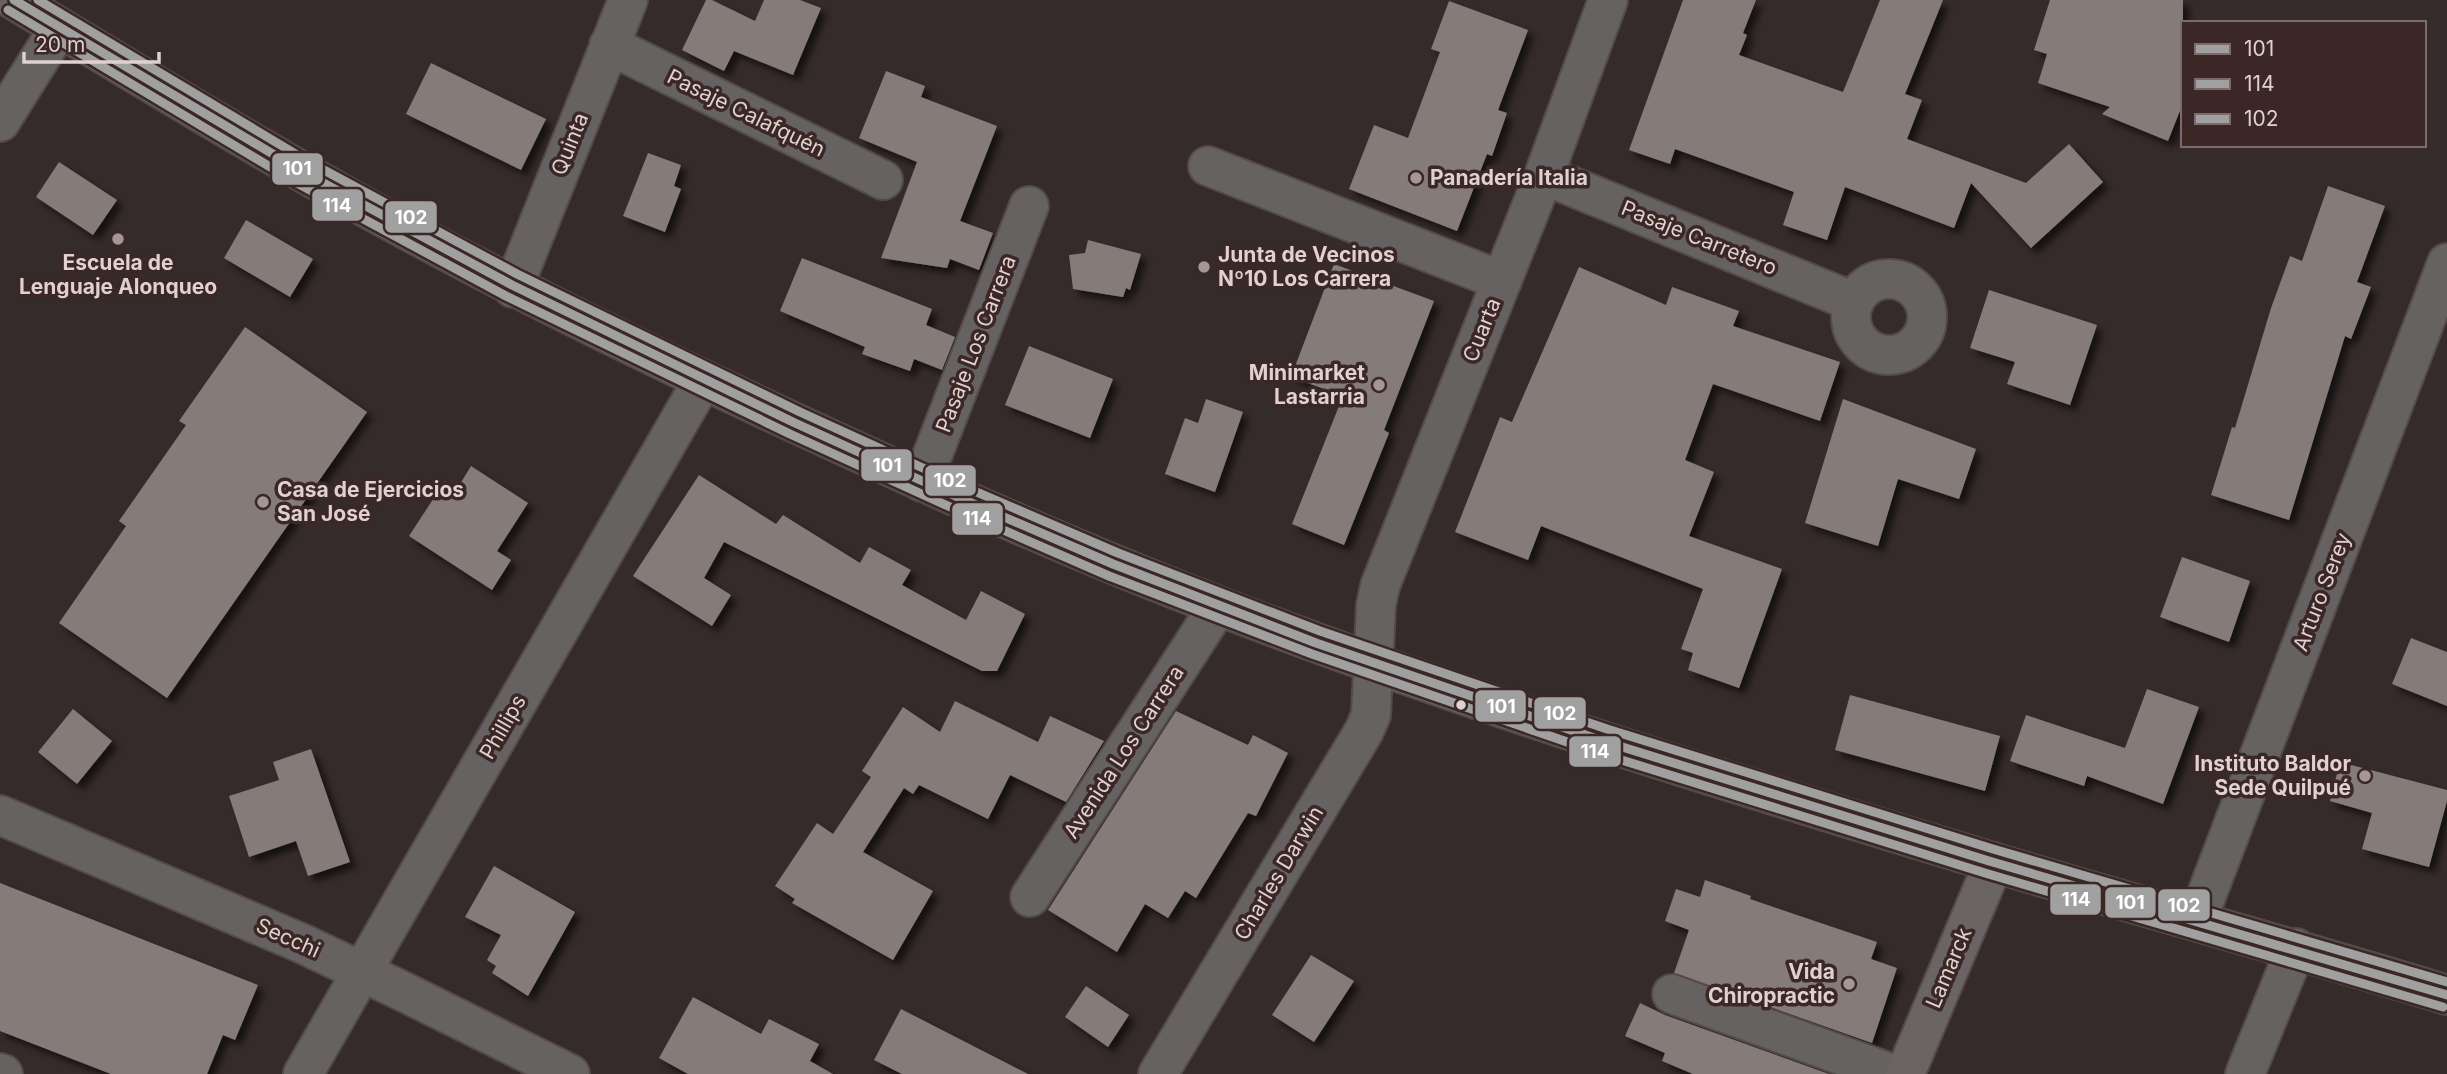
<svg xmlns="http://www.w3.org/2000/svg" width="2447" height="1074" font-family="Inter,sans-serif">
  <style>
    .building { fill: #857b7a; filter: url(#shadow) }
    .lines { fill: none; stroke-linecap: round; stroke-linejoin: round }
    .minor-casing { stroke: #544a4a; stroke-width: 42 }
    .tertiary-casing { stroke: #544a4a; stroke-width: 42 }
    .secondary-casing { stroke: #544a4a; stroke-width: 42 }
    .primary-casing { stroke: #544a4a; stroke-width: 42 }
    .minor { stroke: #666262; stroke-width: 38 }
    .tertiary { stroke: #666262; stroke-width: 38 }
    .secondary { stroke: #6a6464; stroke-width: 38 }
    .primary { stroke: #696262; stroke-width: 38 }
    .bus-1-casing { stroke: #3b2726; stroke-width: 14 }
    .bus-2-casing { stroke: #3b2726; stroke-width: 14 }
    .bus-3-casing { stroke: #3b2726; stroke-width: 14 }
    .bus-1 { stroke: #a0a0a0; stroke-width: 9 }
    .bus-2 { stroke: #a0a0a0; stroke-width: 9 }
    .bus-3 { stroke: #a0a0a0; stroke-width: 9 }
    .poi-dot { fill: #a49796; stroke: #3b2726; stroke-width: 2.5 }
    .bus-dot { fill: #dfd1d0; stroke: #3b2726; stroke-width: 2.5 }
    .labels { text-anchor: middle; stroke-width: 7; stroke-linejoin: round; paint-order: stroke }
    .street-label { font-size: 21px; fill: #dfd1d0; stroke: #3b2726 }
    .poi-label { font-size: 21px; font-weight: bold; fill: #dfd1d0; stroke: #3b2726; text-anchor: start }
    .line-badge { stroke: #3b2726; stroke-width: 2.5 }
    .badge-label { font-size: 19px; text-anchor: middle; font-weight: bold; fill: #fff }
  </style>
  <defs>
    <filter id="shadow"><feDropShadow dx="6" dy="6" stdDeviation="3.5" flood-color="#0009"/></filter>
  </defs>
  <rect width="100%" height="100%" fill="#362b2b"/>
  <path class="building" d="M706,0H712L755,21L764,0H800L821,8L793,75L734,51L724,71L682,50Z
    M1683,0H1756L1743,33L1747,35L1739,55L1843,92L1880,0H1943L1905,94L1922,100L1907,139L2026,183L2069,144L2103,182L2031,248L1971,183L1954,228L1845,187L1827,240L1783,225L1794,192L1675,149L1670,164L1629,150Z
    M2050,0H2183V103L2168,141L2102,114L2110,107L2038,83L2047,54L2034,50Z
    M1449,1L1528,30L1498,110L1507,113L1492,156L1487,154L1457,231L1349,189L1374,125L1408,138L1440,52L1431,49Z
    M431,63L546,119L521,170L406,114Z
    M886,71L925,86L921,97L997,126L960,221L993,233L979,270L950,259L947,268L881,258L917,162L859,138Z
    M648,153L681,165L674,186L681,189L665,232L623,216Z
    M59,162L117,200L93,235L36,197Z
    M2328,186L2385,206L2357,282L2371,287L2351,339L2345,336L2289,520L2211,495L2232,427L2235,428L2271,308L2290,256L2302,261Z
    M246,220L313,259L290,297L224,258Z
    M1088,240L1141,254L1130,290L1126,288L1123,297L1073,289L1069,255L1085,253Z
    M802,258L932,309L926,325L955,337L942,370L914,359L910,371L862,354L865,347L780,311Z
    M1334,264L1434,301L1384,430L1389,433L1344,545L1292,524L1343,396L1291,377Z
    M1579,267L1666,305L1672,287L1739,311L1733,326L1840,362L1820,421L1713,384L1685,460L1714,472L1689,536L1782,569L1739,688L1688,670L1693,653L1681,649L1703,589L1541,526L1528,560L1455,532L1500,417L1512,422Z
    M1989,290L2097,325L2070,405L2007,384L2015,362L1970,348Z
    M245,327L367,412L167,698L59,623L126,526L119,521L186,425L179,421Z
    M1029,346L1113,379L1090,438L1005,405Z
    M1206,399L1243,412L1215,492L1165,474L1185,418L1198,423Z
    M1843,399L1976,449L1959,499L1898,479L1878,546L1805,523Z
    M471,466L528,503L497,551L511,560L492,590L409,536L445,481L457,489Z
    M699,475L776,524L783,515L860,563L869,547L911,570L902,585L966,620L981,591L1025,614L997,671H982L724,542L704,578L731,595L712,626L633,576Z
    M2182,557L2250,581L2229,642L2160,617Z
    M2411,638L2447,652V706L2392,684Z
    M2147,689L2199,707L2163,804L2087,776L2084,786L2010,761L2026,715L2125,748Z
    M1850,695L2000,736L1985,791L1835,750Z
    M955,701L1038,742L1050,716L1104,741L1066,802L1010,775L988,819L919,785L913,794L904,788L863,852L933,891L893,960L792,903L795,899L775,886L817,823L833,834L871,777L862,771L903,707L940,732Z
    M73,709L112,741L77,784L38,752Z
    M1176,711L1248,745L1253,735L1288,753L1256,816L1248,813L1196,898L1185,891L1168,918L1145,904L1117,952L1048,910Z
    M311,749L350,862L308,876L296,841L249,857L229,796L279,780L273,762Z
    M2340,762L2447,790V801L2429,867L2362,849L2372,813L2330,801Z
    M494,866L575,912L528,996L492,973L496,966L487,960L501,935L465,917Z
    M1705,880L1751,896L1750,899L1877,942L1871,959L1897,968L1872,1043L1674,973L1689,930L1665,921L1676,889L1700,897Z
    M0,883L258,985L235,1040L223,1035L207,1074H111L0,1031Z
    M1311,955L1354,981L1314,1042L1272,1015Z
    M1086,986L1129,1015L1108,1047L1065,1017Z
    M693,997L761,1034L769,1019L819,1044L810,1061L833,1074H688L659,1058Z
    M1640,1003L1665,1015L1829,1074H1693L1662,1061L1665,1053L1625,1036Z
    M901,1009L1028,1074H902L874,1060Z"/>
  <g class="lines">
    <g class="minor-casing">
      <path id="minor" d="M609,45L883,180
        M0,122L59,28
        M1208,166L1502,281
        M1544,175L1854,302
        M1851 317a38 38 0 1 1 76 0a38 38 0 1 1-76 0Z
        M513,288L628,0
        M922,482L1029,206
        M1030,897L1218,606
        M2197,920L2447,263
        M1672,994L1893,1074
        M0,1073L3,1074
        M303,1074L703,380
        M1158,1074L1364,731L1371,715L1376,605L1380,586L1544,175L1608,0
        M2245,1074L2296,948"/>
    </g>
    <g class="tertiary-casing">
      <path id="tertiary" d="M0,815L301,943L396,988L570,1074"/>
    </g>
    <g class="secondary-casing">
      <path id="secondary" d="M1905,1074L1994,862"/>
    </g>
    <g class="primary-casing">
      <path id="primary" d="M14,0C124,66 233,134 345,196C492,278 642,352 795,423C935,488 1077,552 1221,607C1473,704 1731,783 1989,861C2141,907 2295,948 2447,995"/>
    </g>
    <use href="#minor" class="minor"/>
    <use href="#tertiary" class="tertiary"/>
    <use href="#secondary" class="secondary"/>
    <use href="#primary" class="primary"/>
    <g class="bus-1-casing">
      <path id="bus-1" d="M14,0L303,172L512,285L795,423L953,495L1113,564L1316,643L1603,741L1989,861L2447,995"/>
    </g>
    <g class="bus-2-casing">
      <path id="bus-2" d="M8,10L297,183L506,296L790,434L948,506L1109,576L1312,654L1599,753L1985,873L2443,1007"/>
    </g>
    <g class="bus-3-casing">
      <path id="bus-3" d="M38,0L309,162L517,274L800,412L958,484L1118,553L1320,631L1607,729L1993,849L2447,982"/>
    </g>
    <use href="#bus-1" class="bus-1"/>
    <use href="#bus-2" class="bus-2"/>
    <use href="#bus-3" class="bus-3"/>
  </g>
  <g class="poi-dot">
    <circle cx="1416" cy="178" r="7"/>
    <circle cx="118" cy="239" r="7"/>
    <circle cx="1204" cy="267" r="7"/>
    <circle cx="1379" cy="385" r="7"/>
    <circle cx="263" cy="502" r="7"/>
    <circle cx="2365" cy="776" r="7"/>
    <circle cx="1849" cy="984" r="7"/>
  </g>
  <circle class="bus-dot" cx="1461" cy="705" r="6"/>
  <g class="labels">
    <g class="street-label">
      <text transform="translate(746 113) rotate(26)" y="7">Pasaje Calafquén</text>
      <text transform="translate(570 144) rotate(-68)" y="7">Quinta</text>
      <text transform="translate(1699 238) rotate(22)" y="7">Pasaje Carretero</text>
      <text transform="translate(1482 330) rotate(-68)" y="7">Cuarta</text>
      <text transform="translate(976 344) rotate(-69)" y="7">Pasaje Los Carrera</text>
      <text transform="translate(2322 592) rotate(-69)" y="7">Arturo Serey</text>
      <text transform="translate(503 727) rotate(-60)" y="7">Phillips</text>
      <text transform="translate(1124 752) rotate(-57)" y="7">Avenida Los Carrera</text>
      <text transform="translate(1279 873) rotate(-59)" y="7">Charles Darwin</text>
      <text transform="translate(288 938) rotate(24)" y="7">Secchi</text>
      <text transform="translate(1949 968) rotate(-67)" y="7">Lamarck</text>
    </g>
    <g class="poi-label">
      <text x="1430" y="185">Panadería Italia</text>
      <text x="1218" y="262">Junta de Vecinos<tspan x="1218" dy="24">Nº10 Los Carrera</tspan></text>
      <text x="118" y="270" text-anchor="middle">Escuela de<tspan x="118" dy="24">Lenguaje Alonqueo</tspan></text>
      <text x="1365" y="380" text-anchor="end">Minimarket<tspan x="1365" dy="24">Lastarria</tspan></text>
      <text x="277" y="497">Casa de Ejercicios<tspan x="277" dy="24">San José</tspan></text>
      <text x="2351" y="771" text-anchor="end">Instituto Baldor<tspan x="2351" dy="24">Sede Quilpué</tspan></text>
      <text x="1835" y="979" text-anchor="end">Vida<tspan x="1835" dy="24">Chiropractic</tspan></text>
    </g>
  </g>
  <g class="line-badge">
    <rect x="271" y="152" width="53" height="34" rx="7" fill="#a0a0a0"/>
    <rect x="311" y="188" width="53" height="34" rx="7" fill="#a0a0a0"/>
    <rect x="384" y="200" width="54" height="34" rx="7" fill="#a0a0a0"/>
    <rect x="860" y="448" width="53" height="34" rx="7" fill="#a0a0a0"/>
    <rect x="924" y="464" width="53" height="33" rx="7" fill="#a0a0a0"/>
    <rect x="951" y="502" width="53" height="34" rx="7" fill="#a0a0a0"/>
    <rect x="1474" y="689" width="53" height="34" rx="7" fill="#a0a0a0"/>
    <rect x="1533" y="696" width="54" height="34" rx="7" fill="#a0a0a0"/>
    <rect x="1568" y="735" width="54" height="33" rx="7" fill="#a0a0a0"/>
    <rect x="2049" y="883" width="53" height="33" rx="7" fill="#a0a0a0"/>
    <rect x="2104" y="886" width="53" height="33" rx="7" fill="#a0a0a0"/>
    <rect x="2157" y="888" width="54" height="34" rx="7" fill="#a0a0a0"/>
  </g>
  <g class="badge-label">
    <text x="297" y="175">101</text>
    <text x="337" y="212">114</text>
    <text x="411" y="224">102</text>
    <text x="887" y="472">101</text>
    <text x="950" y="487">102</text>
    <text x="977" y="525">114</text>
    <text x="1501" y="713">101</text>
    <text x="1560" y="720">102</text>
    <text x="1595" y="758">114</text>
    <text x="2076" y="906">114</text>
    <text x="2130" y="909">101</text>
    <text x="2184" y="912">102</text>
  </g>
  <rect x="2181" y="21" width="245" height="126" fill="#3b2726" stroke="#7d6b6a" stroke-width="2"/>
  <rect x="2195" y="44" width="35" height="10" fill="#a0a0a0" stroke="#7d6b6a" stroke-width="2"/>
  <text x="2244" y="56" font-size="21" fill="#dfd1d0">101</text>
  <rect x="2195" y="79" width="35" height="10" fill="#a0a0a0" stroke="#7d6b6a" stroke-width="2"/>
  <text x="2244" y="91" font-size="21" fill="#dfd1d0">114</text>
  <rect x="2195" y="114" width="35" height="10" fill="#a0a0a0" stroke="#7d6b6a" stroke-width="2"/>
  <text x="2244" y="126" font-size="21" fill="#dfd1d0">102</text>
  <path d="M24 52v10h135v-10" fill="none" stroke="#dfd1d0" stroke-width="3.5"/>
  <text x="35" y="52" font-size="21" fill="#dfd1d0" stroke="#3b2726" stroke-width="5" paint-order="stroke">20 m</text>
</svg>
